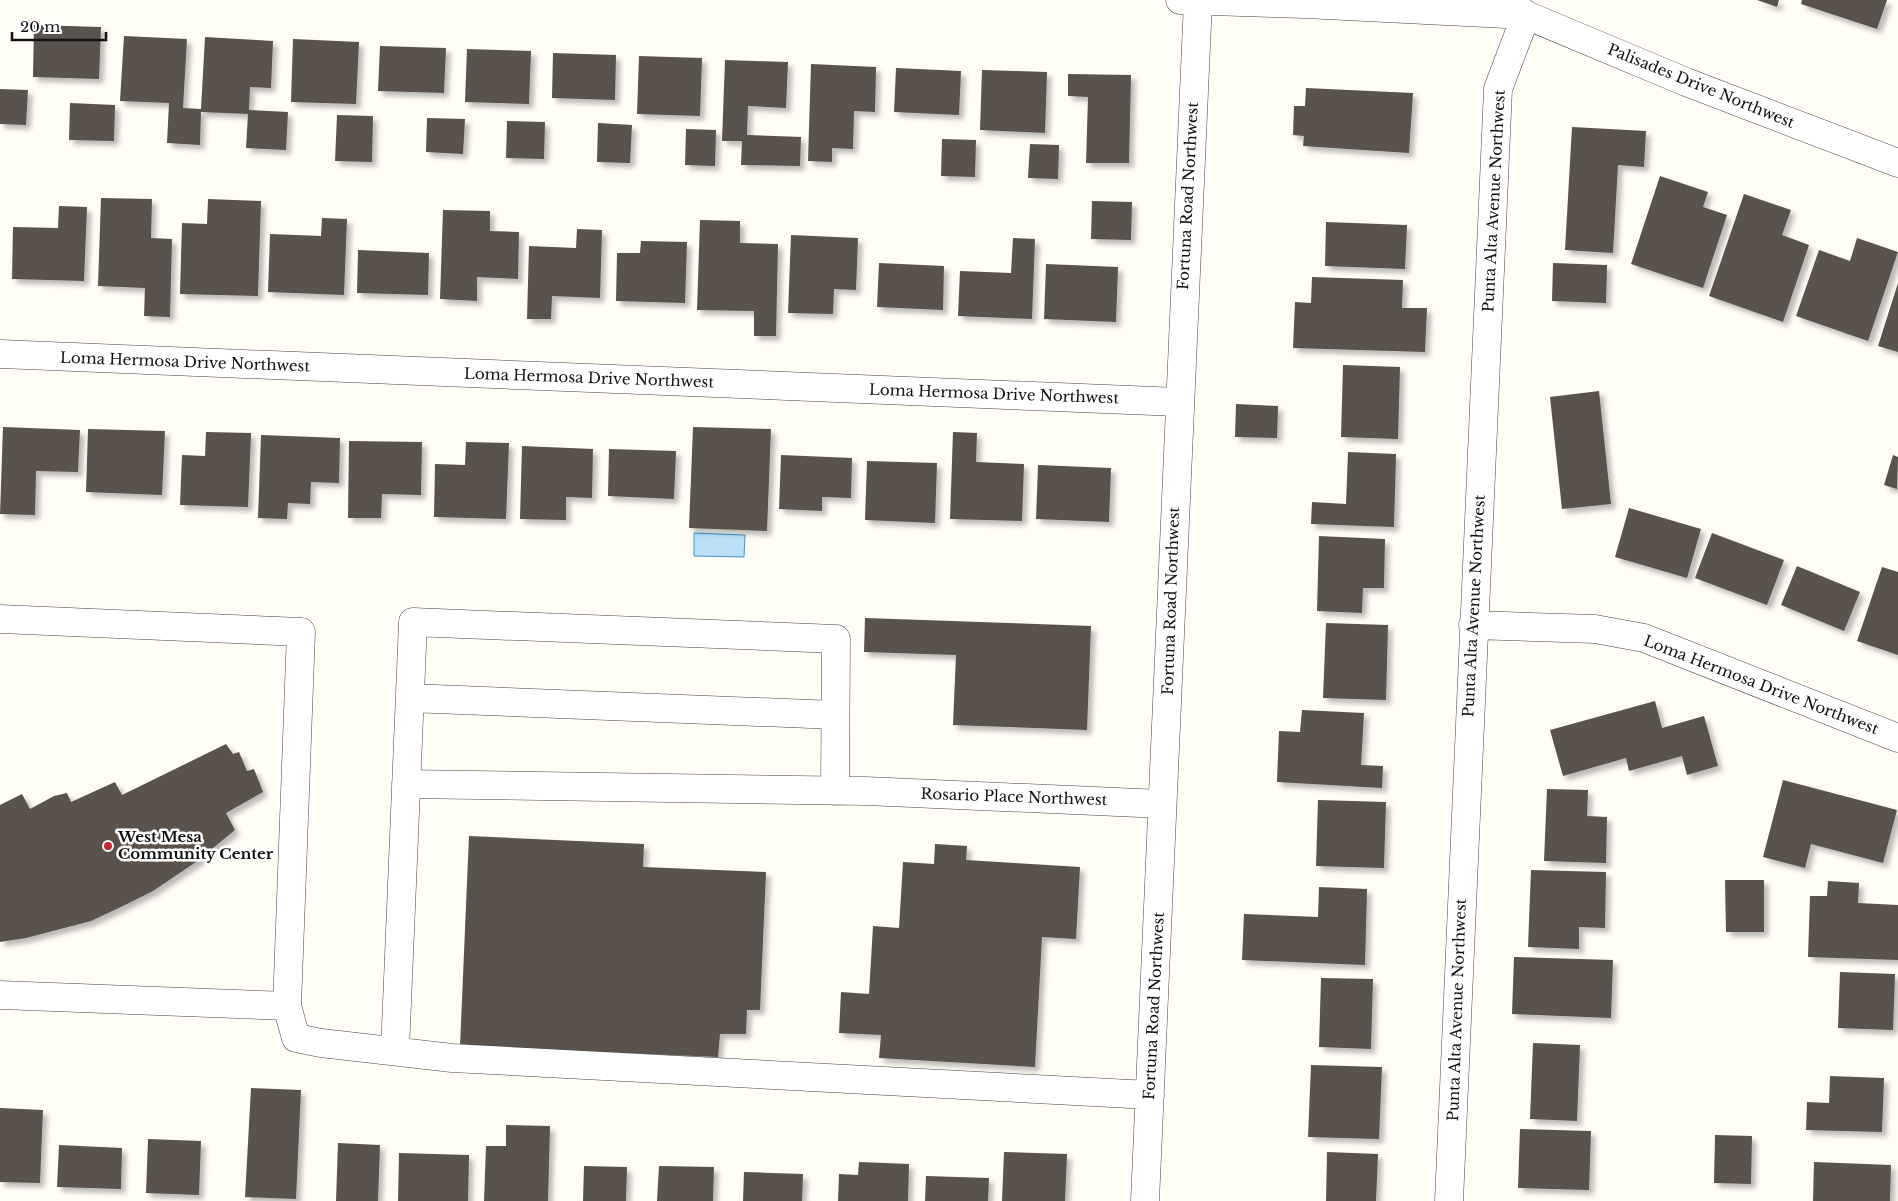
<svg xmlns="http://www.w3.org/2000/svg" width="1898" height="1201" font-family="'Libre Baskerville',serif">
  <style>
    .water { fill: #b9e0f7; stroke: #3f96cf }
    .building { fill: #5a524d; filter: url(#shadow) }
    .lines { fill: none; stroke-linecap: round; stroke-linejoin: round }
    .minor-casing { stroke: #444; stroke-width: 29 }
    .minor { stroke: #fff; stroke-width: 28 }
    .poi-dot { fill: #c4262e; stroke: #fff; stroke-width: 2 }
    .labels { text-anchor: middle; stroke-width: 5; stroke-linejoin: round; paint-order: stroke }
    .street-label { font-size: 15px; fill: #111; stroke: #fff }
    .poi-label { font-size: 15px; font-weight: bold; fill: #111; stroke: #fff; text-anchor: start }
  </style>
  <defs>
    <filter id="shadow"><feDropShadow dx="4.5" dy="4.5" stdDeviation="2.5" flood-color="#0004"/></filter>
  </defs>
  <rect width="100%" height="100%" fill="#fffdf5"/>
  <path class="water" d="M694,533L745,535L744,557L694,556Z"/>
  <path class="building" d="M1757,0H1779L1777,7Z
    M1802,0H1887L1877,29L1801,4Z
    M34,25L101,27L99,79L33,77Z
    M124,36L187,39L183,108L201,109L205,37L273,41L271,88L250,87L249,110L288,112L286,150L246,148L248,114L201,112L200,145L167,143L169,103L120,101Z
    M293,39L359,42L356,104L291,102Z
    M380,46L446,48L444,93L378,91Z
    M467,49L531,51L529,104L465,102Z
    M553,53L616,55L615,100L552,98Z
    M639,56L702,58L700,116L637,114Z
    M725,60L788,62L786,108L748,106L747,135L801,137L800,166L741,165L742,141H722Z
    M811,64L876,67L875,112L854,111L853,149L832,148V162L808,161Z
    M896,68L961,71L959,115L894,112Z
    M982,70L1047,72L1045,133L980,130Z
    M1068,74L1131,75L1129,163H1086L1088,97L1068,96Z
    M1306,88L1413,93L1409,153L1303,146L1304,136L1293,135L1294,106H1305Z
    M0,89L28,90L26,125L0,124Z
    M70,103L115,105L114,141L69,140Z
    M337,115L373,116L372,162L335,161Z
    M427,118L465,119L463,154L426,152Z
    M507,121L545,122L544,159L506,158Z
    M598,123L632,125L630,163L597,162Z
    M1572,127L1646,131L1644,167L1618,165L1613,253L1565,250Z
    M686,129L716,130L715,166L685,165Z
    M942,139L976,140L975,177L941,176Z
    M1030,144L1059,145L1058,179L1028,178Z
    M1660,176L1708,192L1703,207L1727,215L1703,288L1631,264Z
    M1744,194L1791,210L1782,235L1809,245L1783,322L1709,296Z
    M101,198L152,199L151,238L172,239L170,317L144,316L145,288L98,286Z
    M208,199L261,201L258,296L180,294L182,223L207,224Z
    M1092,201L1132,202L1131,240L1091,239Z
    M59,206L87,207L84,281L12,279L13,227L58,228Z
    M443,210L490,211V231L519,232L518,279L477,277V301L440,299Z
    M322,218L347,219L344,295L268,292L270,234L321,236Z
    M700,220L740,221V243L778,244L776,336H754V311L697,310Z
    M1326,222L1407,225L1405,269L1325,266Z
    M577,229L602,230L600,298L552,296L551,319H527L529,246L576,248Z
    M791,235L858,238L856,290L834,289L833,314L788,313Z
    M1013,238L1035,239L1032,319L958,316L960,271L1011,273Z
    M1857,238L1898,252L1868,341L1796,316L1819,250L1850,261Z
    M641,241L687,242L685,303L616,301L617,253H640Z
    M358,250L429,253L428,295L357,293Z
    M879,263L944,266L943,310L877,307Z
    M1553,263L1607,265L1606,303L1552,301Z
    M1046,264L1118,267L1116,322L1044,319Z
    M1312,277L1403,280L1402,308H1427L1425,352L1293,348L1295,302L1311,303Z
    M1898,283V352L1878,346Z
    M1343,365L1400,367L1398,439L1341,437Z
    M1599,391L1611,504L1562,509L1550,397Z
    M1236,404L1278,406L1277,438L1235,437Z
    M3,427L80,430L78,472L36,471L35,515L0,514Z
    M693,427L771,429L767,531L689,528Z
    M88,429L165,431L162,495L86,492Z
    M206,432L251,433L248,507L180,505L182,455L205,456Z
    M953,432L977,433L976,462L1024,464L1022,521L950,519Z
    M261,435L340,438L339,483L311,482L310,504L288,503L287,519L258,518Z
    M349,441L422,442L421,495L382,494L381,518H348Z
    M466,442L509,443L506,519L434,517L435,464L465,465Z
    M522,446L593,449L592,498L566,497V520L520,519Z
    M609,449L676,451L674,499L608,496Z
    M1348,452L1396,454L1394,527L1311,524L1312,502L1346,504Z
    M781,455L852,458L851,498L822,497V511L779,509Z
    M1893,455L1898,457L1897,489L1884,485Z
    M867,461L937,463L935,523L865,520Z
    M1038,465L1111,468L1109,522L1036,519Z
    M1629,508L1701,529L1687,578L1615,557Z
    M1712,533L1784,560L1767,605L1695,578Z
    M1319,536L1385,539L1384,588H1363L1362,613L1317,611Z
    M1797,566L1860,592L1844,631L1781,605Z
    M1882,567L1898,572V655L1857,641Z
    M865,618L1091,626L1087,730L953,725L956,655L864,652Z
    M1326,623L1388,625L1386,700L1323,698Z
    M1655,701L1662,728L1704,716L1718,766L1687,775L1682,756L1629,771L1626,758L1563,776L1550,730Z
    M1302,710L1364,713L1361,765L1383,766L1382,788L1277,782L1279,731L1300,732Z
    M226,744L233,754L239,752L247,771L254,769L263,792L226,813L235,830L196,862L153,891L125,905L91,921L26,938L0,942V805L22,794L30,809L54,796L67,793L71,802L115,782L122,795Z
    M1783,780L1897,810L1883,863L1811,844L1805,868L1763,857Z
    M1547,789L1588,790L1587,816L1607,817L1606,863L1544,861Z
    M1318,800L1386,802L1384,868L1316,866Z
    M469,836L644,844L643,867L766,872L760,1010H747L746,1034H720L718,1057L460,1046Z
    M935,844L967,846L966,860L1080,867L1076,939L1042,937L1035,1067L879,1058L881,1035L839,1033L841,992L869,994L873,926L899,928L903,862L934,864Z
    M1531,870L1606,872L1605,928L1579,927V949L1528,947Z
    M1725,880H1764V932H1726Z
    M1828,881L1859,883L1858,903L1898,905V960L1808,957L1810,896H1827Z
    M1319,887L1367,889L1365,965L1242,960L1244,914L1318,917Z
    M1514,957L1613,960L1611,1018L1512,1014Z
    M1840,972L1895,974L1893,1030L1838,1028Z
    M1321,978L1373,979L1371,1049L1319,1047Z
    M1533,1043L1580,1045L1577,1121L1530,1119Z
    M1311,1065L1382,1067L1379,1139L1308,1137Z
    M1830,1076L1884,1078L1882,1132L1806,1130L1807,1102L1829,1103Z
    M251,1088L301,1090L296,1199L245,1197Z
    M0,1108L43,1110L40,1183L0,1182Z
    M506,1125L550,1126L548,1201H484L486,1146H506Z
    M1520,1129L1591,1131L1589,1190L1518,1188Z
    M1715,1135L1752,1136L1751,1184L1714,1183Z
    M148,1139L201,1141L199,1195L146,1193Z
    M338,1143L380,1145L378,1201H336Z
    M59,1145L122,1148L121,1189L57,1187Z
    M1004,1152L1067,1154L1065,1201H1002Z
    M1327,1152L1378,1154L1376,1201H1326Z
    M399,1153L469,1155L468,1201H398Z
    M859,1162L909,1164L908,1201H838L839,1174L858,1175Z
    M1814,1162L1891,1165L1890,1201H1813Z
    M584,1166L627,1167L626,1201H583Z
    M659,1166L714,1167L713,1201H657Z
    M744,1172L803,1174L802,1201H743Z
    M926,1176L989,1178L988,1201H925Z"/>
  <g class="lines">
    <g class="minor-casing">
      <path id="minor" d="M1180,0L1305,4L1526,15
        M1508,0L1526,15L1686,82L1898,163
        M0,354L1179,402
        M0,619L301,632L287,1006L0,995
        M1473,625L1595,629L1644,638L1898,738
        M410,698L835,715
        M406,784L866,791L1162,804
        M287,1006L296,1038L321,1043L452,1058L1150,1095
        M395,1051L413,622L836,639L835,791
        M1145,1201L1198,1
        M1449,1201L1498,89L1526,15"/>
    </g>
    <use href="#minor" class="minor"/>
  </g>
  <circle class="poi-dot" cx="108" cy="846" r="5"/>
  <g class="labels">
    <g class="street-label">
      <text transform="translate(1701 86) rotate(22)" y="5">Palisades Drive Northwest</text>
      <text transform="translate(1188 196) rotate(-87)" y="5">Fortuna Road Northwest</text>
      <text transform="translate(1494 201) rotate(-87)" y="5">Punta Alta Avenue Northwest</text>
      <text transform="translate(185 362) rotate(2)" y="5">Loma Hermosa Drive Northwest</text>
      <text transform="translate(589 378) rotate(2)" y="5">Loma Hermosa Drive Northwest</text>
      <text transform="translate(994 394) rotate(2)" y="5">Loma Hermosa Drive Northwest</text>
      <text transform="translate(1171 601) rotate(-88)" y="5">Fortuna Road Northwest</text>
      <text transform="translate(1474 606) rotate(-87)" y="5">Punta Alta Avenue Northwest</text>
      <text transform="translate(1761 685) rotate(21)" y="5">Loma Hermosa Drive Northwest</text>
      <text transform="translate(1014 797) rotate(2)" y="5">Rosario Place Northwest</text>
      <text transform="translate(1154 1006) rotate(-87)" y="5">Fortuna Road Northwest</text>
      <text transform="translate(1457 1010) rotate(-88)" y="5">Punta Alta Avenue Northwest</text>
    </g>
    <g class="poi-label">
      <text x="118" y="842">West Mesa<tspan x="118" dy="17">Community Center</tspan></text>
    </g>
  </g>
  <path d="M12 32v8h94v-8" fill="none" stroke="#111111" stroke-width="2.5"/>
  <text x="20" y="32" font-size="15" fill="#111111" stroke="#ffffff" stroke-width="4" paint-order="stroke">20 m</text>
</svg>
